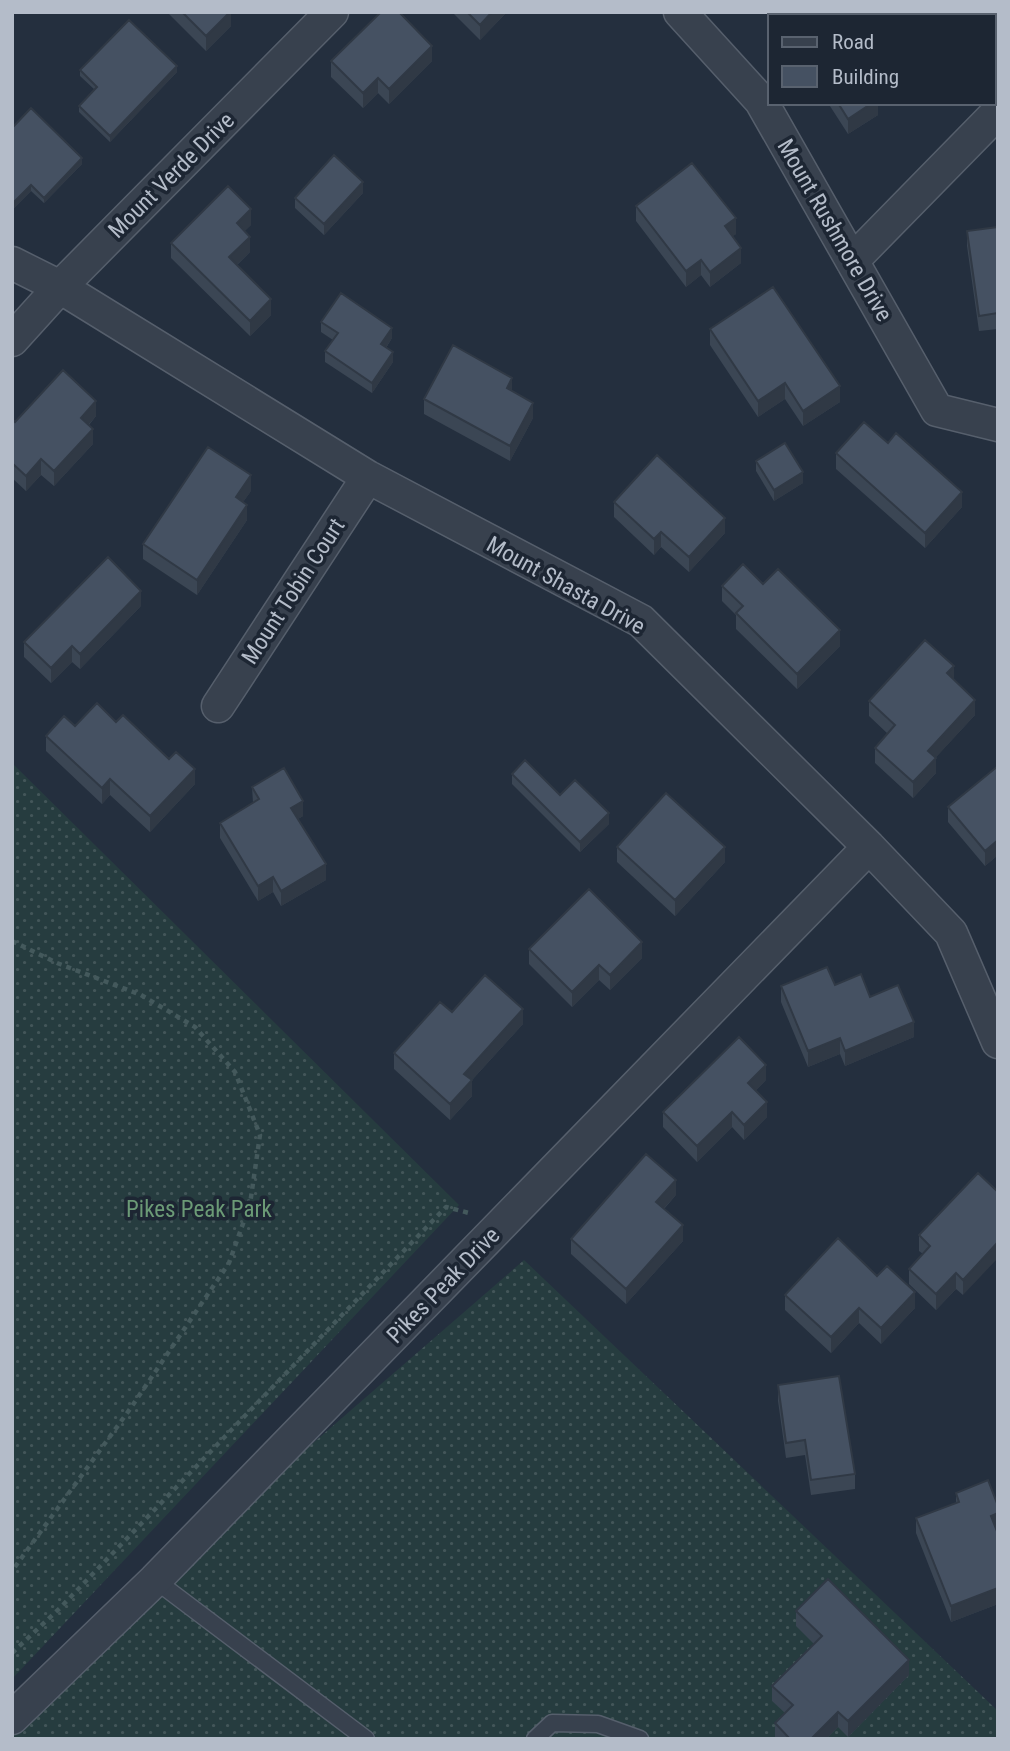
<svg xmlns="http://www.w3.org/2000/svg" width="1010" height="1751" font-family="'Roboto Condensed',sans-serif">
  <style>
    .grass { fill: url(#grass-dots) }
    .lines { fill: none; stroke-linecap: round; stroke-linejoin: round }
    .lane-casing { stroke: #565f6c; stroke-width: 19 }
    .street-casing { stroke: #565f6c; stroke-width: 35 }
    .path { stroke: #44595c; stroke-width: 4.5; stroke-dasharray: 5 5; stroke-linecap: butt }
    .lane { stroke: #38414e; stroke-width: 16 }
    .street { stroke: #38414e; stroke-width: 32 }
    .wall { fill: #3b4654 }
    .shaded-wall { fill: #303945 }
    .building { fill: #455162; stroke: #303945; stroke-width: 2 }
    .labels { text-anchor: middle; stroke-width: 7; stroke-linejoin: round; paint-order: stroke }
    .street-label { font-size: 23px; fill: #b4bcc9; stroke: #1d2633 }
    .park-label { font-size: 23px; fill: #6b9a76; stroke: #1d2633 }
  </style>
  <defs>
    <pattern id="grass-dots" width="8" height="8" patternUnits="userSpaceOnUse" patternTransform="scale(1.75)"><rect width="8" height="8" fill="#263c3f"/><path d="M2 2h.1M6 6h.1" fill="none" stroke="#435659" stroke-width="1.8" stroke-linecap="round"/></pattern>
  </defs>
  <rect width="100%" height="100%" fill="#242f3e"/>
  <path class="grass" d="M12,763L459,1205L12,1679Z
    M524,1260L998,1711V1739H12V1718L155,1580Z"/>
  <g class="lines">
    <g class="lane-casing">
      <path id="lane" d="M155,1580L366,1739
        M535,1739L552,1723L598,1724L640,1739"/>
    </g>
    <g class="street-casing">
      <path id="street" d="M680,12L761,101L937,410L998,425
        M852,261L998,112
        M12,263L60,287L368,477L641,621L869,847L951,933L998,1042
        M12,340L60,287L332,12
        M218,706L368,477
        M12,1718L155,1580L869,847"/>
    </g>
    <path class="path" d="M12,941L57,963L141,995L195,1027L235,1072L260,1135L250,1204L229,1263L130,1409L12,1571
      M12,1653L60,1608L446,1207L469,1213"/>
    <use href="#lane" class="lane"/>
    <use href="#street" class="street"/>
  </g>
  <path class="wall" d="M167,12H231V26L206,51Z
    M452,12H507L480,40Z
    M774,12H797L794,16H778Z
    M924,12H998V13L994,17L924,16Z
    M331,61H432L389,104L378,93L363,108L331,77Z
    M80,70L177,72L110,142L79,112V106L95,90L80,76Z
    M828,103H878V115L848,134Z
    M12,128L82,164L44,203L31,191L14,208L12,206Z
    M363,193L324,235L295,208V198Z
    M636,206L736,234L732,236L741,263L710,287L701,275L686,287L636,221Z
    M251,225L244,231L250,252L237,265L271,315L250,336L171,258V243Z
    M998,227V329L979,331L967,246V231Z
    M321,322L392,338L386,348L393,362L372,393L325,362V351L333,340L321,332Z
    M710,329L840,402L803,426L785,399L758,417L710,345Z
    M512,391L533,418L510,461L424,414V399Z
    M96,416L89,425L93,444L54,486L41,475L26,491L12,478V419L15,422Z
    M836,453L962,507L925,548L836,469Z
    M756,461L803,483L774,501L756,471Z
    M251,491L243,502L247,520L197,595L143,559V544Z
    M614,502L725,533L689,572L661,547L654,555L614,517Z
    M763,584L840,646L797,689L736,629V615L722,601V586Z
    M141,606L80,669L72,662L51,683L24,657V642Z
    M954,680L975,715L935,758L936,773L913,798L875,763V748L888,734L869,716V701Z
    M116,722L195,784L150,832L110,795L102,804L46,751V736L75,726Z
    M998,766V855L985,866L948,822V807Z
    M512,774L560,795L609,824L580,852L512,784Z
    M252,787L303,816L298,819L326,880L281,906L273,892L258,901L220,838V823L253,803Z
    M617,847L725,862L675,916L617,862Z
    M529,949L642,958L610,990L599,980L572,1007L529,964Z
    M835,985L870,997L914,1037L845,1066L840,1054L808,1067L781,1002V986Z
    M452,1012L523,1024L472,1080V1096L450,1120L394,1069V1053Z
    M766,1080L755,1091L767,1117L744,1140L732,1127L697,1162L663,1127V1112Z
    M978,1173L963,1295L956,1289L936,1310L909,1284V1269L923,1254L919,1251V1235Z
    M676,1195L664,1209L683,1241L626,1304L571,1254V1239Z
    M877,1276L915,1308L881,1344L859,1323L831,1353L785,1310V1295Z
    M778,1385L855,1474V1489L811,1495L805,1455L786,1458L778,1401Z
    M956,1493L998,1506V1529H996L998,1534V1604L951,1622L916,1533V1518L956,1503Z
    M796,1611L909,1675L848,1737L838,1727L826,1739H775V1723L785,1713L772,1701V1686L814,1644L796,1626Z"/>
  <path class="shaded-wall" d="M230,12H231V26L206,51V36Z
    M492,12H507L480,40V25Z
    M785,12H797L794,16H785Z
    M983,12H998V13L994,17L980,16Z
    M432,46V61L389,104V89Z
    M177,66V72L110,142V136Z
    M378,78V93L363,108V93Z
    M872,103H878V115L848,134V119Z
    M82,158V164L44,203V198Z
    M363,182V193L324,235V224Z
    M31,185V191L14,208V202Z
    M251,209V225L237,239V223Z
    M736,218V234L725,242V226Z
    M250,237V252L229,272V257Z
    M741,248V263L710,287V272Z
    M701,260V275L686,287V271Z
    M271,299V315L250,336V321Z
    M392,328V338L381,355V344Z
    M393,352V362L372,393V383Z
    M512,378V393L507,388Z
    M785,383V399L758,417V401Z
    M840,386V402L803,426V411Z
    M96,401V416L81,433V418Z
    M533,403V418L510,461V446Z
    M93,429V444L54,486V471Z
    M41,459V475L26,491V476Z
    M803,472V483L774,501V490Z
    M251,475V491L236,512V497Z
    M962,492V507L925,548V533Z
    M247,505V520L197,595V580Z
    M725,518V533L689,572V557Z
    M661,532V547L654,555V539Z
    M141,591V606L80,669V654Z
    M840,630V646L797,689V674Z
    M72,646V662L51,683V668Z
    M954,666V681L947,673Z
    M975,700V715L928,766V751Z
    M936,758V773L913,798V782Z
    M195,769V784L150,832V816Z
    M110,779V795L102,804V788Z
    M303,801V816L291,823V808Z
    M609,813V824L580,852V842Z
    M998,840V855L985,866V851Z
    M725,847V862L675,916V900Z
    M326,864V880L281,906V891Z
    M273,877V892L258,901V886Z
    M642,942V958L610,990V975Z
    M599,965V980L572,1007V992Z
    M523,1009V1024L472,1080V1096L450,1120V1104L464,1074Z
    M914,1022V1037L845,1066V1051Z
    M840,1038V1054L808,1067V1051Z
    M766,1065V1080L748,1098V1083Z
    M767,1102V1117L744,1140V1125Z
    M732,1112V1127L697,1162V1146Z
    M676,1180V1195L656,1217V1202Z
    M683,1225V1241L626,1304V1289Z
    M998,1242V1258L963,1295V1280Z
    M956,1273V1289L936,1310V1294Z
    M915,1292V1308L881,1344V1328Z
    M859,1308V1323L831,1353V1337Z
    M998,1513V1529L991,1531V1516Z
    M998,1588V1604L951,1622V1606Z
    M909,1660V1675L848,1737V1721Z
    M838,1712V1727L826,1739H811Z"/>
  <path class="building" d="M182,12H230L206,36Z
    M381,12H399L432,46L389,89L378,78L363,93L331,61Z
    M467,12H492L480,25Z
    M897,12H904L906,16H892Z
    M936,12H983L980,16H939Z
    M129,20L177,66L110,136L79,106L97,87L80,70Z
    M838,103H872L848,119Z
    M31,108L82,158L44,198L31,185L14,202L12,201V128Z
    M334,155L363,182L324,224L295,198Z
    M692,163L736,218L725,226L741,248L710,272L701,260L686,271L636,206Z
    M228,186L251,209L237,223L250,237L229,257L271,299L250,321L171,243Z
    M998,227V313L979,316L967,231Z
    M773,287L840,386L803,411L785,383L758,401L710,329Z
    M341,293L392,328L381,344L393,352L372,383L325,351L338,333L321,322Z
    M453,345L512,378L507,388L533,403L510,446L424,399Z
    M63,370L96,401L81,418L93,429L54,471L41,459L26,476L12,463V419L15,422Z
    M864,422L888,443L896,433L962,492L925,533L836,453Z
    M785,443L803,472L774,490L756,461Z
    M208,447L251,475L236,497L247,505L197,580L143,544Z
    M657,455L725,518L689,557L661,532L654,539L614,502Z
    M108,557L141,591L80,654L72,646L51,668L24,642Z
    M743,564L763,584L778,569L840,630L797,674L736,613L743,606L722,586Z
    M925,640L954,666L947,673L975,700L928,751L936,758L913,782L875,748L895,725L869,701Z
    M97,703L116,722L123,715L169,759L176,752L195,769L150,816L110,779L102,788L46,736L64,716L75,726Z
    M525,760L560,795L575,780L609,813L580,842L512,774Z
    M998,766V840L985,851L948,807Z
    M284,768L303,801L291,808L326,864L281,891L273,877L258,886L220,823L259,799L252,787Z
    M666,793L725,847L675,900L617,847Z
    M589,889L642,942L610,975L599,965L572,992L529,949Z
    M827,967L835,985L861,974L870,997L898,985L914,1022L845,1051L840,1038L808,1051L781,986Z
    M485,975L523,1009L464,1074L472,1080L450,1104L394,1053L440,1002L452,1012Z
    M739,1037L766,1065L748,1083L767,1102L744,1125L732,1112L697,1146L663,1112Z
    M646,1154L676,1180L656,1202L683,1225L626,1289L571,1239Z
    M978,1173L998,1192V1242L963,1280L956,1273L936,1294L909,1269L930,1246L919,1235Z
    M838,1238L877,1276L887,1266L915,1292L881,1328L859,1308L831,1337L785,1295Z
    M839,1376L855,1474L811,1480L805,1440L786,1443L778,1385Z
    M988,1480L998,1506V1513L991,1516L998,1534V1588L951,1606L916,1518L959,1502L956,1493Z
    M828,1579L909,1660L848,1721L838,1712L811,1739H790L775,1723L793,1705L772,1686L822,1636L796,1611Z"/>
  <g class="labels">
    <g class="street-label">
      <text transform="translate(171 175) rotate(-45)" y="8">Mount Verde Drive</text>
      <text transform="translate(835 230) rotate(60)" y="8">Mount Rushmore Drive</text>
      <text transform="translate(566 585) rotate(29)" y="8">Mount Shasta Drive</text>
      <text transform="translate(293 591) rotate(-57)" y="8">Mount Tobin Court</text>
      <text transform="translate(443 1285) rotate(-46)" y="8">Pikes Peak Drive</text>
    </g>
    <g class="park-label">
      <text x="199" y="1217">Pikes Peak Park</text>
    </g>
  </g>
  <rect width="1010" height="1751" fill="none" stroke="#b4bcc9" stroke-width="28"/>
  <rect x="768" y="14" width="228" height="91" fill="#1d2633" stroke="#59626f" stroke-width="2"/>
  <rect x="782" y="37" width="35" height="10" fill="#38414e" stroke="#59626f" stroke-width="2"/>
  <text x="832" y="49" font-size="21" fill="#b4bcc9">Road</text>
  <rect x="782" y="66" width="35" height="21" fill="#455162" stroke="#59626f" stroke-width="2"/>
  <text x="832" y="84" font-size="21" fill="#b4bcc9">Building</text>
</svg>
